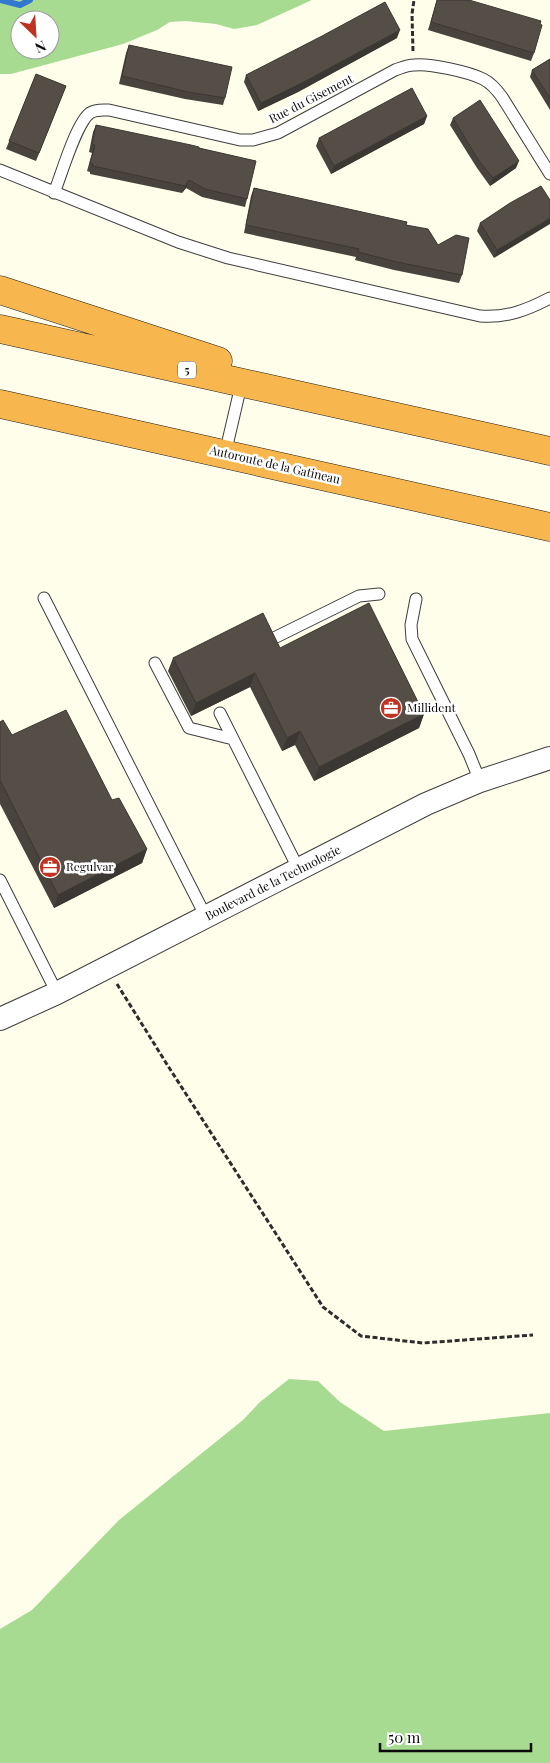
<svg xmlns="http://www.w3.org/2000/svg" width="550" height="1763" font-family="'Playfair Display',serif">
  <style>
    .forest { fill: #a7db92; fill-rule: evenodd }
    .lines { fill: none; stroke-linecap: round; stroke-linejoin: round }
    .stream { stroke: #3278d0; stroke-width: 6 }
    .service-casing { stroke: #3e3e3e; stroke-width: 13 }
    .minor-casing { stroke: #3e3e3e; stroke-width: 24 }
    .motorway-casing { stroke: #1c1c1c; stroke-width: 29 }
    .path { stroke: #2d2d2d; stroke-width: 3; stroke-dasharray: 5 2.5; stroke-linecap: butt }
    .service { stroke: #fff; stroke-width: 11 }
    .minor { stroke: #fff; stroke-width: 22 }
    .motorway { stroke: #f8b74e; stroke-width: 28 }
    .wall { fill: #48433d }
    .shaded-wall { fill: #3b3732 }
    .building { fill: #544e47; stroke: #3b3732 }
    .labels { text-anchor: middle; stroke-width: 5; stroke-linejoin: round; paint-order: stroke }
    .shield { fill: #fff; stroke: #545454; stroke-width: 1 }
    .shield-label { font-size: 11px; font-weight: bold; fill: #0b0b0b }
    .street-label { font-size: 12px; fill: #0b0b0b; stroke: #fff }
    .poi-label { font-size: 12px; fill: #0b0b0b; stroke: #fff; text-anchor: start }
  </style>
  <rect width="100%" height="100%" fill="#fffeea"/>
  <path class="forest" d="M0,0H312L257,25L234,29L216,24L185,21L170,22L157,30L123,44L11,74H0ZM20,20H50V50H20Z
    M289,1379L318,1381L340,1402L384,1431L550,1413V1763H0V1629L32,1610L119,1520L243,1420L260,1402Z"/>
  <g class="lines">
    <path class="stream" d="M0,0L20,5L30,0"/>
    <g class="service-casing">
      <path id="service" d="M0,170L178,242L228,258L480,316C507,318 527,310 550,298
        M54,193C61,176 76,123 90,113C96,109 103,110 109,110L240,140H253L278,133L395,70C401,68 407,65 414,65C429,63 469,72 483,79C491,83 497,90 502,97L550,174
        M225,454L242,381
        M44,598L206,917
        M416,599L411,625L412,639L469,754L480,781
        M274,638L359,596L379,594
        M155,663L189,728L233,739
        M220,713L299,870
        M0,880L57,993"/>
    </g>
    <g class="minor-casing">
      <path id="minor" d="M0,1019L57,993L426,804L480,781L550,758"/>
    </g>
    <g class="motorway-casing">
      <path id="motorway" d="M0,290L218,361
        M0,329L550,451
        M0,404L550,527"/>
    </g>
    <path class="path" d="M413,51L412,14L414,0
      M117,984L168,1066L323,1307L361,1336L423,1343L533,1335"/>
    <use href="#service" class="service"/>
    <use href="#minor" class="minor"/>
    <use href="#motorway" class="motorway"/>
  </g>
  <path class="wall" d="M437,0H469L534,53L531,61L428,30Z
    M397,38L298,92L258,111L244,82L246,75Z
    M129,45L225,98L223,105L185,99L119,84L126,53Z
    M550,59V110L530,77L532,70Z
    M36,74L66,86L36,161L6,149Z
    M427,116L424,124L331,174L316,146L319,138Z
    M453,118L516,168L490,186L477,168L450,125Z
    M96,125L199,148L247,199L245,207L202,197L186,188L182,193L90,174V172L87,171L92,153L89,152L93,132Z
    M541,186L494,258L477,231L480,223Z
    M254,188L406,225L438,245L462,275L459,283L394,270L355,260L356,257L244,233L251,196Z
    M280,648L424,714L419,728L314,781L295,745L282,751L250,687L191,716L168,671L173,658Z
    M0,722L12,735L112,800L147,849L142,863L54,908L0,804Z"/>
  <path class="shaded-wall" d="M400,30L397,38L298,92L258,111L261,103Z
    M427,116L424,124L331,174L334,166Z
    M519,161L516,168L490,186L493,178Z
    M189,180L186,188L182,193L185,186Z
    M550,218V224L494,258L497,250Z
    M255,673L250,687L191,716L196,703Z
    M424,714L419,728L314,781L319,767Z
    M300,731L295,745L282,751L287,738Z
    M147,849L142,863L54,908L58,895Z"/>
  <path class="building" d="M437,0H469L541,21L540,24L542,25L534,53L431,22Z
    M385,2L400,30L300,84L261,103L246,75L322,36Z
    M129,45L232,67L225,98L188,92L122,76Z
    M550,59V98L532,70Z
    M36,74L66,86L39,153L9,141Z
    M412,88L427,116L334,166L319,138Z
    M480,100L519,161L493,178L479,161L453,118Z
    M96,125L191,145L199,147V148L256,161L247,199L205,189L189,180L185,186L93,166V164L90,163L95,145H92Z
    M541,186L550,200V218L497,250L480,223L510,203Z
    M254,188L407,222L406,225L428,229L438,245L456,235L469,238L462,275L397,262L358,252L359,249L246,225Z
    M369,603L424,714L319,767L300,731L287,738L255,673L196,703L173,658L263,613L280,648Z
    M66,710L112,800L119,798L147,849L58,895L0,780V722L3,720L12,735Z"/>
  <defs>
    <g id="office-disc" transform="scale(1.125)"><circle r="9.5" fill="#be3321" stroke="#fff"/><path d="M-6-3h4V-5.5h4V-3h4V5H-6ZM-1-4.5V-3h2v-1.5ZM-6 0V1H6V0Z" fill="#fff"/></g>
  </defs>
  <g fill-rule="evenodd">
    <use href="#office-disc" x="391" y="708"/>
    <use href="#office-disc" x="50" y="867"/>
  </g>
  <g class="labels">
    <rect class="shield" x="178" y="361.5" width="18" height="17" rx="4"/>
    <g class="shield-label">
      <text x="187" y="374">5</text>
    </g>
    <g class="street-label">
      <text transform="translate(311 99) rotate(-27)" y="4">Rue du Gisement</text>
      <text transform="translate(275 465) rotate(13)" y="4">Autoroute de la Gatineau</text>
      <text transform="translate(273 883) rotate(-27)" y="4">Boulevard de la Technologie</text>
    </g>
    <g class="poi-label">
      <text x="407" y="712">Millident</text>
      <text x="66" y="871">Regulvar</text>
    </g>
  </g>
  <g transform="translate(35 35) rotate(155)"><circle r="24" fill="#ffffff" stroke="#9d9d9d"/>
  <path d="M0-4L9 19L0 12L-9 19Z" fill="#be3321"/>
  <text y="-8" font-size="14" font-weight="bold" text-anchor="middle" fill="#0b0b0b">N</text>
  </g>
  <path d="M380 1743v8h151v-8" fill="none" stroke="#0b0b0b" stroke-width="2.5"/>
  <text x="388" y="1743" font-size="15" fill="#0b0b0b" stroke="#ffffff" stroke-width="4" paint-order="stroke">50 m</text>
</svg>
